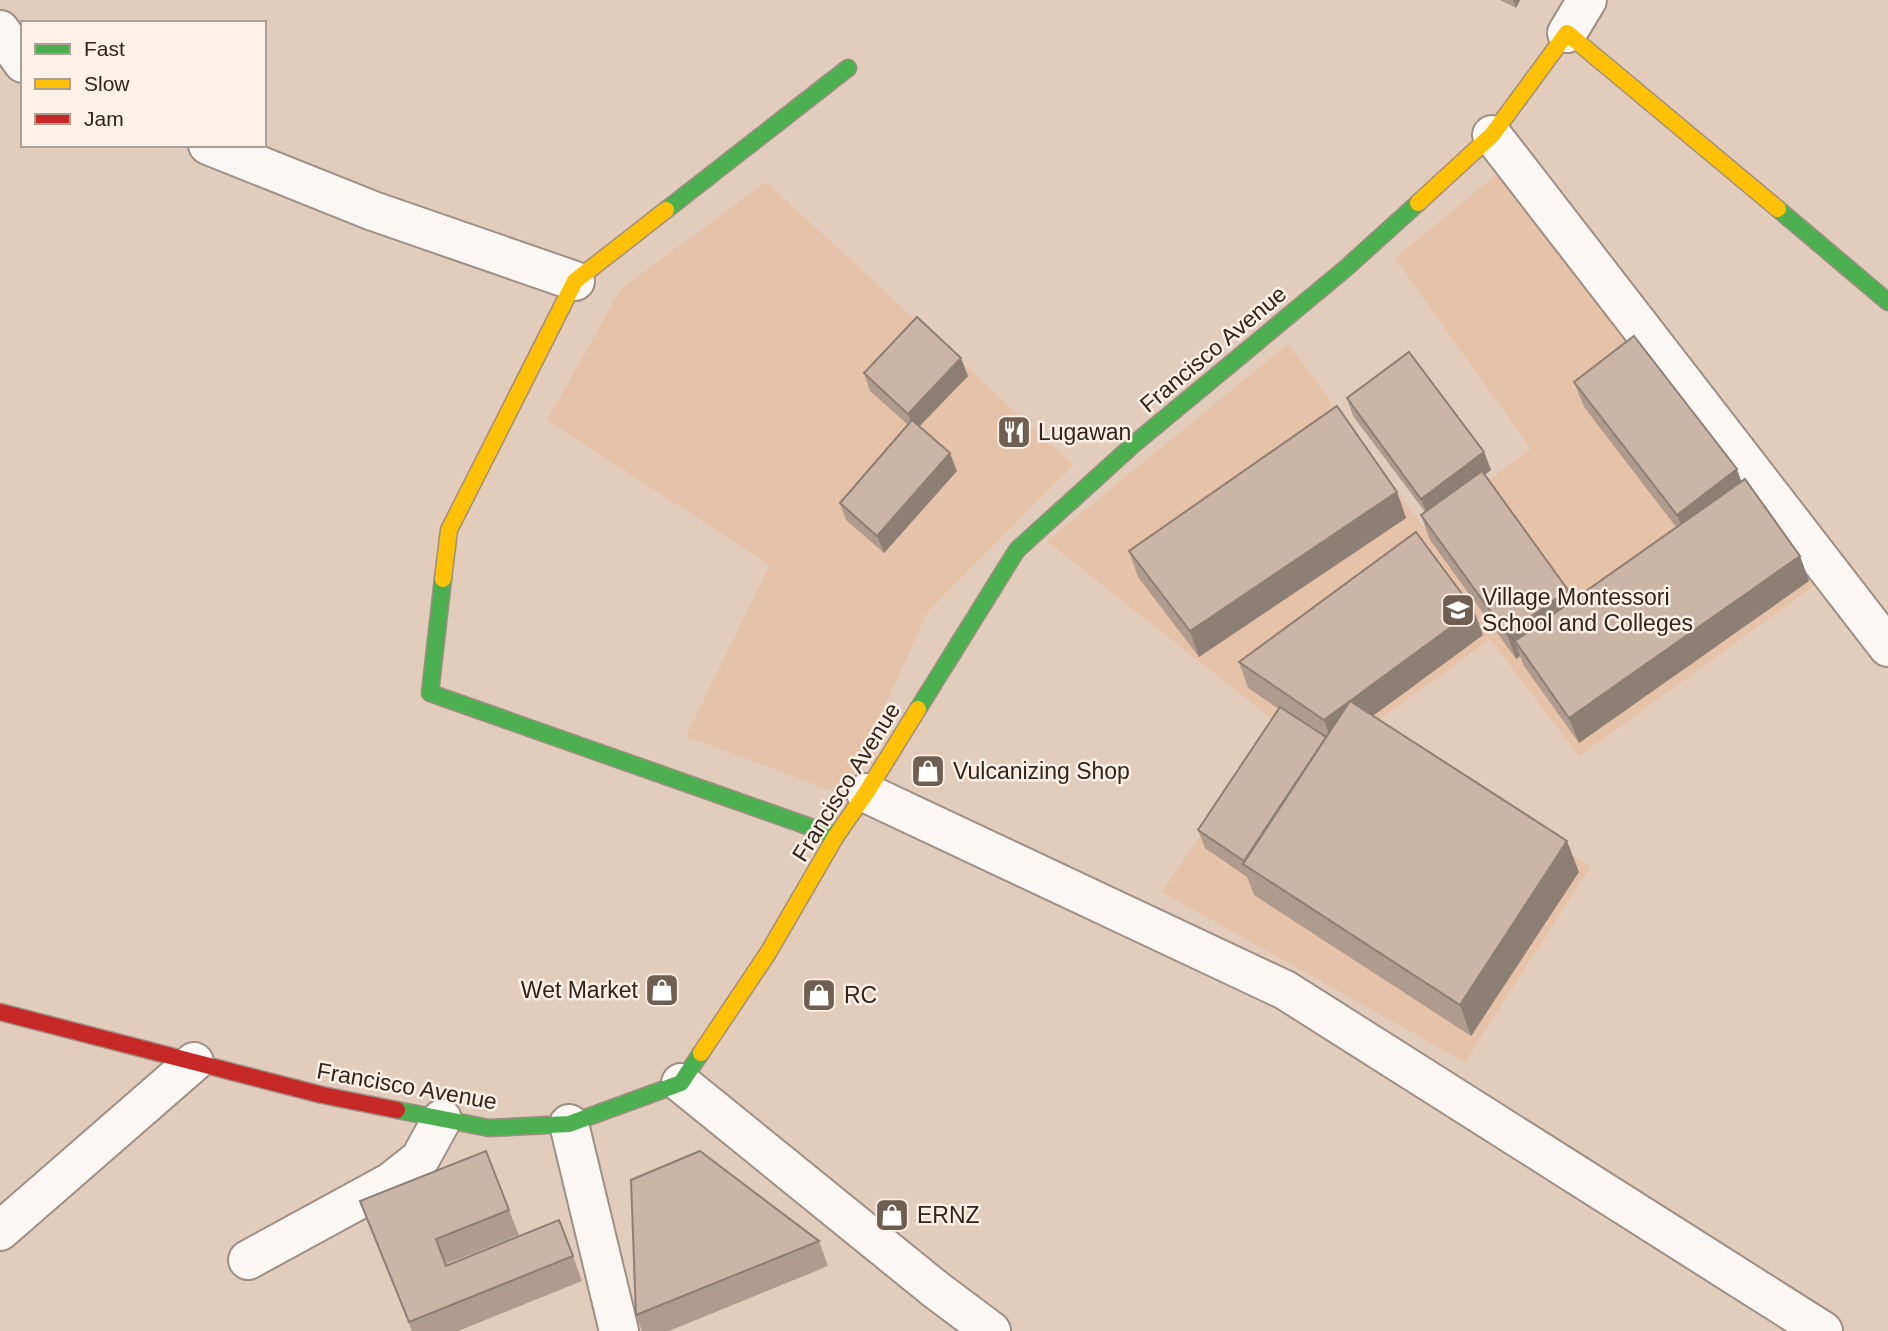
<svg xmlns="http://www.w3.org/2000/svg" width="1888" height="1331" font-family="Helvetica,sans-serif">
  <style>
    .built { fill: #e6c2a9 }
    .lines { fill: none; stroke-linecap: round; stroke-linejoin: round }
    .street-casing { stroke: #9f8f83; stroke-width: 42 }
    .fast-casing { stroke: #9f8f83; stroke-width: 19 }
    .slow-casing { stroke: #9f8f83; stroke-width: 19 }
    .jam-casing { stroke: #9f8f83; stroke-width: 19 }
    .street { stroke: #fbf7f5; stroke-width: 38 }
    .fast { stroke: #4caf50; stroke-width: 16 }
    .slow { stroke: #ffc107; stroke-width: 16 }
    .jam { stroke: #c62828; stroke-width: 16 }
    .wall { fill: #af9c8f }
    .shaded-wall { fill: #8e7f74 }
    .building { fill: #cbb5a6; stroke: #8e7f74; stroke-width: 2 }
    .labels { text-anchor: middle; stroke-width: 5; stroke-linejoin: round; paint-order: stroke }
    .street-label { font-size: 23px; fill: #332318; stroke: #fdf0e7 }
    .poi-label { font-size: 23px; fill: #332318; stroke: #fdf0e7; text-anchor: start }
  </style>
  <rect width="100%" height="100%" fill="#e2ccbc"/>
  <path class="built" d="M1508,165L1822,580L1579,756L1490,639L1372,725L1590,867L1465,1062L1162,892L1277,723L1047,541L1288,344L1424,528L1531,449L1395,258Z
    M766,182L1073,465L928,611L844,795L686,736L770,565L547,420L621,289Z"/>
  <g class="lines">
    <g class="street-casing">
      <path id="street" d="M0,30L23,63
        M1567,33L1587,0
        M1492,135L1888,647
        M208,145L373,211L575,281
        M866,793L1285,990L1823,1331
        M681,1083L935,1289L991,1331
        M569,1124L619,1331
        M0,1231L194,1062
        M248,1260L391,1182L420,1159L442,1119"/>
    </g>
    <g class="fast-casing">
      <path id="fast" d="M1778,209L1888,302
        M666,210L848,68
        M443,579L430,693L836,836
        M918,709L1017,550L1134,444L1345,269L1418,203
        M397,1110L489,1128L569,1124L681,1083L701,1053"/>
    </g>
    <g class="slow-casing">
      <path id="slow" d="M1418,203L1492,135L1567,33L1778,209
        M443,579L449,530L575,281L666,210
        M701,1053L768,953L836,836L866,793L918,709"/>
    </g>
    <g class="jam-casing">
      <path id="jam" d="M0,1012L322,1095L397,1110"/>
    </g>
    <use href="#street" class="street"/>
    <use href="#fast" class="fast"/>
    <use href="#slow" class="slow"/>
    <use href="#jam" class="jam"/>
  </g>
  <path class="wall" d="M1500,0H1520L1516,8Z
    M864,373L968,376L919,426L957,471L884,553L846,520L840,503L908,425L870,391Z
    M1574,382L1741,482L1800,556L1809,581L1579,743L1524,666L1520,656L1516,659L1430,540L1421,515L1425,512L1353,416L1347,398L1484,452L1491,470L1485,475L1572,601L1676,527L1584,407Z
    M1397,492L1406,518L1199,657L1138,577L1129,551Z
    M1483,635L1373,716L1579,872L1471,1036L1254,895L1247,877L1205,848L1198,830L1279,709L1248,688L1239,662Z
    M360,1201L509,1210L519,1235L446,1264V1266L573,1256L582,1281L458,1331H412Z
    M819,1241L828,1266L669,1331H642L636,1315Z"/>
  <path class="shaded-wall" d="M1513,0H1520L1516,8Z
    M961,358L968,376L915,431L908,414Z
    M1484,452L1491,470L1428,517L1421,499Z
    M950,453L957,471L884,553L877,536Z
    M1737,469L1746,494L1686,540L1677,515Z
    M1397,492L1406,518L1199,657L1190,631Z
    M1800,556L1809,581L1579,743L1569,718Z
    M1568,590L1577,616L1515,641L1520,656L1516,659L1507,634Z
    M1474,610L1483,635L1333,745L1324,720Z
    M1567,841L1579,872L1471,1036L1460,1005Z"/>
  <path class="building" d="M917,317L961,358L908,414L864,373Z
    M1634,336L1737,469L1677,515L1574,382Z
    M1409,352L1484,452L1421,499L1347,398Z
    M1337,406L1397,492L1190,631L1129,551Z
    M912,420L950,453L877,536L840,503Z
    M1482,471L1568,590L1507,634L1421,515Z
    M1745,479L1800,556L1569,718L1515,641Z
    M1416,532L1474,610L1324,720L1239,662Z
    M1350,701L1567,841L1460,1005L1243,864Z
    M1280,707L1326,737L1244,861L1198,830Z
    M486,1151L509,1210L436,1239L446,1266L559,1220L573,1256L409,1322L360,1201Z
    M700,1151L819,1241L636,1315L631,1180Z"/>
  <defs>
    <g id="restaurant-square" transform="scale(1.75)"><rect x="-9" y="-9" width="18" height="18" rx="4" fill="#705e51" stroke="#fdf0e7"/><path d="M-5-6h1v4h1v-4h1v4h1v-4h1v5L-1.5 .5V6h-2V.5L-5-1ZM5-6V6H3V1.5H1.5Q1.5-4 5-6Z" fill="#fff"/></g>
    <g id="school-square" transform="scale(1.75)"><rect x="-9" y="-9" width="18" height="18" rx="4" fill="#705e51" stroke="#fdf0e7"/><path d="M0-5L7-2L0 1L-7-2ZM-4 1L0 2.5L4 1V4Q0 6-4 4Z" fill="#fff"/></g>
    <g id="shop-square" transform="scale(1.75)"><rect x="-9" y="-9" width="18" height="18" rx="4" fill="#705e51" stroke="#fdf0e7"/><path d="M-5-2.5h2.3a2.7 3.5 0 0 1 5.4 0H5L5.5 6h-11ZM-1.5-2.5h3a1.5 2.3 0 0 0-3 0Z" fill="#fff"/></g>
  </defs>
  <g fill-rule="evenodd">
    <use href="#restaurant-square" x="1014" y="432"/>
    <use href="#school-square" x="1458" y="610"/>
    <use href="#shop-square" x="928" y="771"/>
    <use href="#shop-square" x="662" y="990"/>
    <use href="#shop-square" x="819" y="995"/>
    <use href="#shop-square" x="892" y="1215"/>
  </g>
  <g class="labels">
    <g class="street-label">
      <text transform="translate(1213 349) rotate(-40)" y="8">Francisco Avenue</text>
      <text transform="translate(846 782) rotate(-58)" y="8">Francisco Avenue</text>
      <text transform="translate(407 1086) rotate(10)" y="8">Francisco Avenue</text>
    </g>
    <g class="poi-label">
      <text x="1038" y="440">Lugawan</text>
      <text x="1482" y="605">Village Montessori<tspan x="1482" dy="26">School and Colleges</tspan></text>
      <text x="953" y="779">Vulcanizing Shop</text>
      <text x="638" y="998" text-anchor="end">Wet Market</text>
      <text x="844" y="1003">RC</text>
      <text x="917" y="1223">ERNZ</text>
    </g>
  </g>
  <rect x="21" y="21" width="245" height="126" fill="#fdf0e7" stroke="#ac9e94" stroke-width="2"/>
  <rect x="35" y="44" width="35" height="10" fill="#4caf50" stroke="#ac9e94" stroke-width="2"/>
  <text x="84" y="56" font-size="21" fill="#332318">Fast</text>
  <rect x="35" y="79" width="35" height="10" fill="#ffc107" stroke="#ac9e94" stroke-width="2"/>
  <text x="84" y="91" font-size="21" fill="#332318">Slow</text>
  <rect x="35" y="114" width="35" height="10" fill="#c62828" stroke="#ac9e94" stroke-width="2"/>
  <text x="84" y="126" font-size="21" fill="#332318">Jam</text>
</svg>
